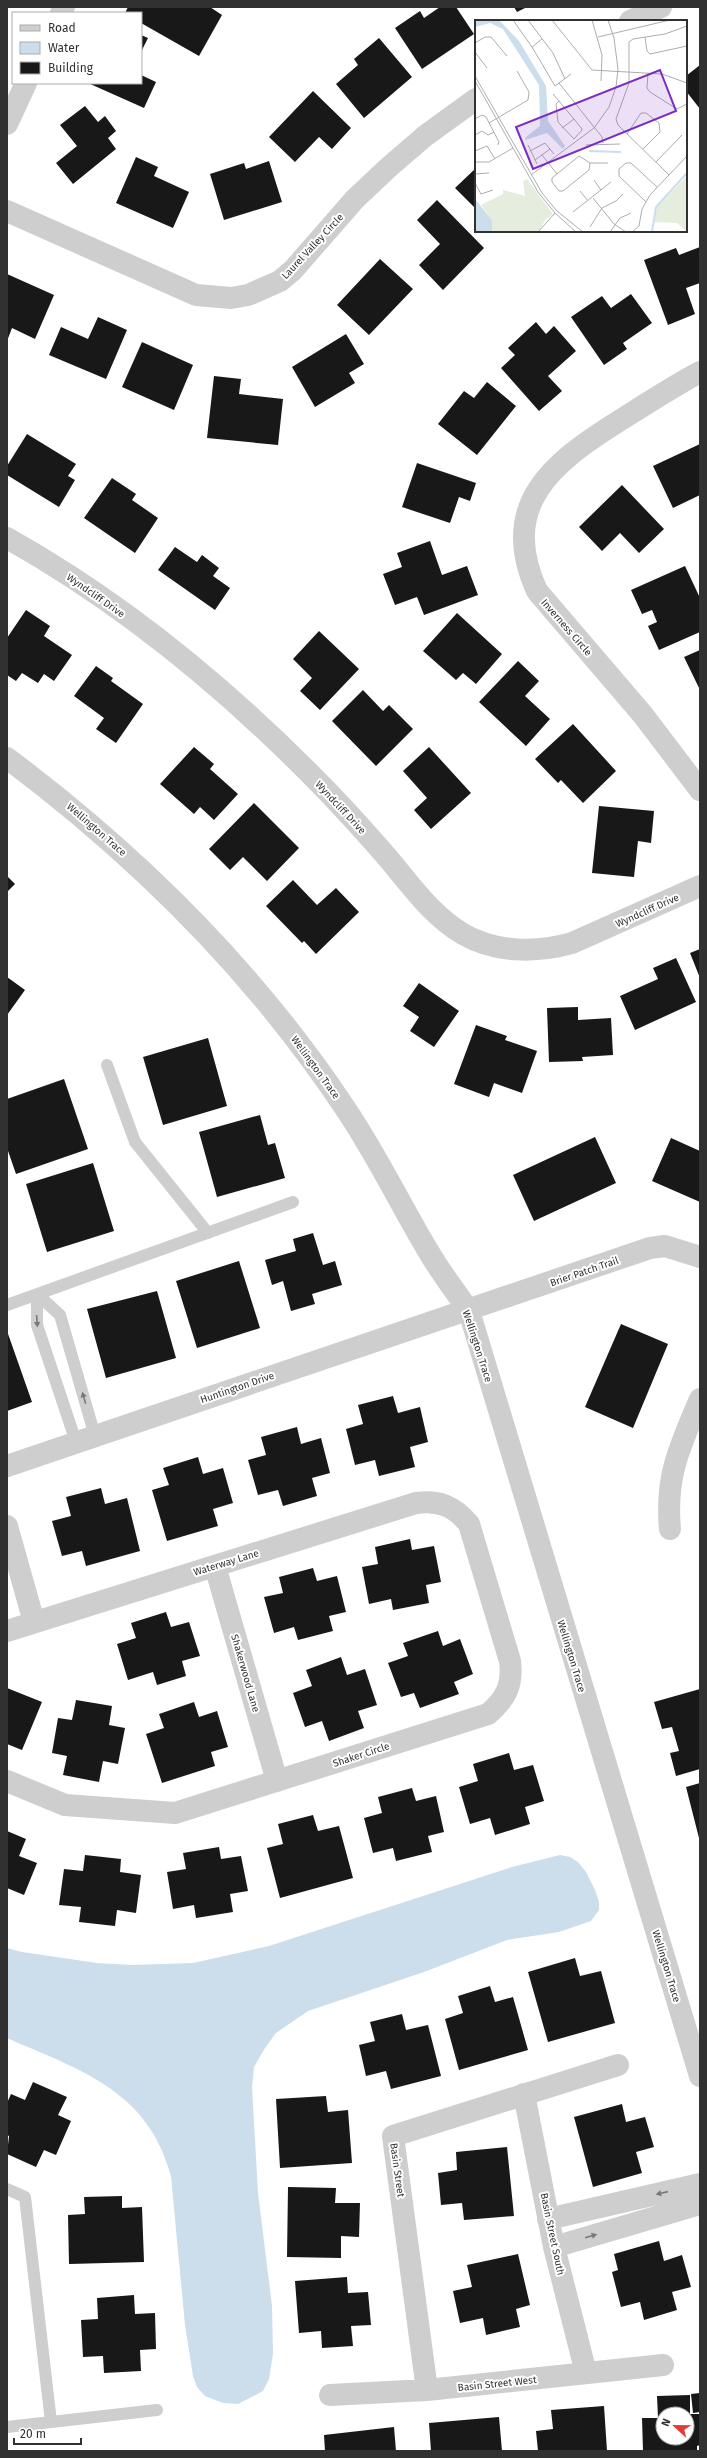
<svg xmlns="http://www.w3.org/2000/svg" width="707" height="2458" font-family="'Fira Sans',sans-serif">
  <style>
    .water { fill: #ccddec }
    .building { fill: #181818; fill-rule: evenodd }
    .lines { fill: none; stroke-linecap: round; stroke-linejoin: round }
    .service { stroke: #cecece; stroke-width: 12 }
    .minor { stroke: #cecece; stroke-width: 22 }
    .tertiary { stroke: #cecece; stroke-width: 22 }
    .oneway { fill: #787878 }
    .labels { text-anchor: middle; stroke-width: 4; stroke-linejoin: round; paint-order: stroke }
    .street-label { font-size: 10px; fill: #313131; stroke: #fff }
    .inset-river { fill: none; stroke: #ccddec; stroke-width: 2 }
    .inset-road { fill: none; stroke: #adadad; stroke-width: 1 }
    .view { fill: #7b2cbf; fill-opacity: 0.15; stroke: #7b2cbf; stroke-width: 2 }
    .inset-edge { fill: none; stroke: #313131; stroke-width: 2 }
  </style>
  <rect width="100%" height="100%" fill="#fff"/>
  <path class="water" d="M560,1855L570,1857L578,1862L586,1872L595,1890L599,1902V1910L591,1921L559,1932L507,1940L424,1972L308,2011L276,2033L265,2048L254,2067L252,2087L258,2193L272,2306L273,2354L269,2379L263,2391L238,2404L223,2403L205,2396L197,2387L193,2376L185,2325L171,2176C148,2090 80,2070 7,2038V1948L22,1952L97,1963L131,1965L193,1963L269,1946L512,1867Z"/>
  <path class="building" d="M128,7H210L222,15L199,56L141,23V13H125Z
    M440,7H456L474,34L422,69L395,28L420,11L424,18Z
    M514,7H527L517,12Z
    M141,35L148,38L141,52Z
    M379,38L412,77L364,118L336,84L358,65L354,59Z
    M700,65V109L686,91V76Z
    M141,75L156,82L144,108L88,83H141Z
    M313,91L351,128L332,149L319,137L295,162L269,137Z
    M85,106L98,122L105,116L116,131L108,138L116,149L73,184L56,163L77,146L60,125Z
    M136,157L158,167L154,176L189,192L173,228L116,203Z
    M269,161L282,202L224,220L210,174L244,163L246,169Z
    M476,168V209L455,188Z
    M437,200L484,248L443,290L419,265L440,244L417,220Z
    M700,247V283L686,288L695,314L668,325L644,260L676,248L679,255Z
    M380,259L413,289L369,335L337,305Z
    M7,274L54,295L35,339L12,328L7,341Z
    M631,294L652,323L623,343L627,349L604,365L571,317L602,296L611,308Z
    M98,317L127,330L106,379L49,355L61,327L88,339Z
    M536,322L546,334L554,326L576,351L548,376L562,391L539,411L501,368L515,355L508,348Z
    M346,334L364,364L349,373L355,383L315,407L292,367Z
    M142,342L193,365L174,410L122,387Z
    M214,376L241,379L239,394L283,399L278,445L207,438Z
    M487,382L516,406L477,455L438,424L464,391L474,398Z
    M27,434L76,464L68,476L75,480L59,507L7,475V466Z
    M700,444V495L673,508L653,466Z
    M417,463L476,483L470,501L459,497L450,523L402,507Z
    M112,478L136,494L132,500L158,518L135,553L84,518Z
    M622,485L664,529L639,553L620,533L602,551L579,527Z
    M430,541L442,575L467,566L478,595L424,615L417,597L395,605L383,574L402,567L397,553Z
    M175,547L197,562L202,555L219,568L213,576L230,588L215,610L158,570Z
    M685,566L700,598V632L659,650L648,626L657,622L652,610L642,614L631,590Z
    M26,610L50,626L44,636L72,655L54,681L44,674L38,683L22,673L16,681L7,675V638Z
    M457,613L502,654L476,684L463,673L456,680L423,651Z
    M319,631L359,669L320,710L300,691L312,678L293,659Z
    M700,650V690L684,657Z
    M518,661L539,681L525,696L550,719L526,746L479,702Z
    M96,666L113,678L111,681L143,704L116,743L96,729L104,718L74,696Z
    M363,690L383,711L389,705L413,729L376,766L332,721Z
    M573,724L616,771L583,803L561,780L558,783L535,759Z
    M194,747L214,764L210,769L238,794L214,820L200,807L194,814L160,784Z
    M429,747L471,793L431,829L414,810L427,798L403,771Z
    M254,803L299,848L267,881L243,857L230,870L209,849Z
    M599,806L654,811L651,843L638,841L634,877L592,873Z
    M7,876L15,884L7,892Z
    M293,880L317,905L336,888L359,912L316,954L304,941L302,943L266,906Z
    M700,949V978L690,953Z
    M676,958L696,1002L635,1030L620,996L658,979L653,968Z
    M7,977L25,990L7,1015Z
    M419,983L459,1011L434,1047L410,1031L419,1017L403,1006Z
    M578,1007V1020L611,1018L613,1055L582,1057L583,1061L549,1062L547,1008Z
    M476,1025L507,1036L505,1040L537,1051L522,1093L494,1083L489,1097L454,1084Z
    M208,1038L227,1106L163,1125L143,1057Z
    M64,1079L88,1149L16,1174L7,1148V1099Z
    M260,1115L268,1145L275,1143L285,1178L217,1197L199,1132Z
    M595,1137L616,1183L534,1221L513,1175Z
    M671,1138L700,1151V1202L652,1181Z
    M93,1163L114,1231L47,1252L26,1184Z
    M313,1233L323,1265L335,1261L342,1285L312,1294L315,1304L291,1311L283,1281L272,1285L265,1260L296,1251L293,1239Z
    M239,1261L260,1328L197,1348L176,1281Z
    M157,1291L176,1358L106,1378L87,1309Z
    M621,1324L668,1344L633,1428L585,1407Z
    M7,1331L32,1402L7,1411Z
    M393,1396L398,1413L420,1407L428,1442L410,1447L415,1467L379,1476L375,1460L355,1465L346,1429L363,1424L358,1405Z
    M297,1427L301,1444L321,1438L330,1473L312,1478L317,1496L283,1506L278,1490L258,1495L248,1460L266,1455L261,1437Z
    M198,1457L203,1474L223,1468L233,1503L213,1509L218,1526L167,1541L152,1490L169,1485L163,1468Z
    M101,1488L105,1504L127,1498L140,1551L86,1566L82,1551L62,1556L52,1521L71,1516L66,1497Z
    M410,1539L412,1550L434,1546L441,1582L426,1585L429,1603L393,1610L391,1599L369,1604L362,1567L378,1564L375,1547Z
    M313,1568L317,1581L337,1576L346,1612L329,1616L333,1631L298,1640L294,1627L274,1633L264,1597L283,1593L279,1577Z
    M166,1612L171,1627L189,1622L200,1656L182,1661L186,1676L157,1685L153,1672L128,1680L117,1644L136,1638L131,1623Z
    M438,1631L443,1646L460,1639L473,1674L454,1682L459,1694L420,1708L414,1693L401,1697L388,1663L408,1656L403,1643Z
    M341,1657L347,1675L365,1669L377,1705L358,1711L364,1728L329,1741L322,1721L305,1727L293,1693L312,1686L306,1670Z
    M7,1688L42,1702L22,1750L7,1744Z
    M700,1689V1769L676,1776L670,1753L679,1751L672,1727L662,1729L654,1702Z
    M76,1700L112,1706L109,1725L125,1728L118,1764L103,1761L99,1782L63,1775L67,1756L52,1753L58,1718L72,1720Z
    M194,1702L199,1717L217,1711L228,1747L211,1752L215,1766L162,1783L146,1734L164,1728L159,1714Z
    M509,1753L514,1770L533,1765L544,1801L525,1807L530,1824L495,1835L490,1818L470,1824L459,1787L478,1781L473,1764Z
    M700,1783V1838H699L686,1787Z
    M412,1788L416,1801L436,1796L444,1832L428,1836L432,1852L396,1861L393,1848L373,1853L364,1818L382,1813L378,1797Z
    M313,1815L318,1831L339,1826L353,1878L280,1898L267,1848L283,1844L278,1824Z
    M7,1831L26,1839L19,1856L37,1863L24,1895L7,1888Z
    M219,1847L221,1859L241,1856L248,1891L230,1894L233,1912L196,1918L194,1905L173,1909L167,1872L186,1869L183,1853Z
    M85,1855L121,1859L120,1872L141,1875L136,1913L117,1910L115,1926L79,1922L81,1907L59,1905L64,1869L83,1871Z
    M575,1958L580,1976L601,1971L615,2023L548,2042L528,1972Z
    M490,1986L495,2002L513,1997L528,2050L459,2070L445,2019L463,2013L458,1996Z
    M402,2014L406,2030L428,2025L441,2076L391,2089L386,2071L366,2076L359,2045L375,2041L370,2022Z
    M33,2082L67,2097L58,2115L71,2121L56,2155L44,2150L36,2167L7,2154L9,2136L7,2135V2103L11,2094L25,2100Z
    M326,2096L328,2112L348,2110L352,2163L280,2168L276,2099Z
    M622,2104L626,2122L645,2117L654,2147L636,2152L642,2173L593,2187L574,2117Z
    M507,2147L514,2216L464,2220L462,2203L441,2205L438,2173L457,2170L456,2152Z
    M288,2187L336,2188L335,2203H360L359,2237L341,2236V2258L287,2257Z
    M122,2196V2208L142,2207L144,2262L69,2264L68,2215L85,2214L84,2197Z
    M659,2241L664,2261L682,2255L691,2287L672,2292L677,2310L644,2320L640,2302L621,2307L612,2272L618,2270L614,2254Z
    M518,2254L530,2305L516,2309L520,2327L486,2335L483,2318L460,2323L453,2291L472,2287L467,2265Z
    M347,2277L348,2293L368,2292L371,2325L351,2326L353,2346L322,2348L321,2331L299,2333L295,2281Z
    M134,2295L135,2314L155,2313L156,2349L140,2350L141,2371L104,2373L103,2356L83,2357L81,2320L98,2319L97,2298Z
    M700,2393V2412L693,2413L691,2394Z
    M690,2395V2414H700V2445L697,2446V2451H643L642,2418H658L657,2396ZM663,2414H687V2438H663Z
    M604,2406L607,2451H538L536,2431L553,2429L551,2410Z
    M499,2417L502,2451H431L429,2423Z
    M394,2427L396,2451H325L324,2435Z"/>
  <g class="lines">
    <path class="service" d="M107,1065L135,1142L208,1233
      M7,1305L293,1202
      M76,1442L37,1325V1294L60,1315L95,1436
      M7,2189L25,2197L51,2422
      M7,2427L157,2410"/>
    <path class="minor" d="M61,13L64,7
      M630,21L661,7
      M7,124L26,83
      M7,211L196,295L231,298L248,295L280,281L293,270L355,199L389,167L425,136L476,99
      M700,372C672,387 646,404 619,421C552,463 498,505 537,591L643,715L700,790
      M7,538C125,604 233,694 327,791C347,812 368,835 387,857C411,885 431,915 463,934C496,953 536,953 572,943L700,886
      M7,1466L650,1248L665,1246L700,1257
      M7,1526L34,1622
      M670,1529C665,1476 680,1446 700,1399
      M215,1566L277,1781
      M7,1631L416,1503C439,1500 454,1506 469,1524L510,1661C513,1685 506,1699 488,1714L175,1813L65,1805L7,1781
      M524,2094L554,2247L586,2373
      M548,2219L700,2184
      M554,2247L700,2204
      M427,2390L393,2136L618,2065
      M330,2395L427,2390L663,2365"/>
    <path class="tertiary" d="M7,758C139,857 254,971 345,1108C377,1155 401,1206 430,1254C441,1273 456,1292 469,1311L700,2076"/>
  </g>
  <defs><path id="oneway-solid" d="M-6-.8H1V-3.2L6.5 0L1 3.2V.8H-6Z"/></defs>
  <g class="oneway">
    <use href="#oneway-solid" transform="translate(37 1321) rotate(86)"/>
    <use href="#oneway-solid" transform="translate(84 1398) rotate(-106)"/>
    <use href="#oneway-solid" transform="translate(662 2193) rotate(167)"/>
    <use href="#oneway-solid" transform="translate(591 2236) rotate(-16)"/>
  </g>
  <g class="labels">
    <g class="street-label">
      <text transform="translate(312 246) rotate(-47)" y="4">Laurel Valley Circle</text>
      <text transform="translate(96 595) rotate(35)" y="4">Wyndcliff Drive</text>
      <text transform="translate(567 627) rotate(49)" y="4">Inverness Circle</text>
      <text transform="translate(341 807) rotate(47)" y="4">Wyndcliff Drive</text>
      <text transform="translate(97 829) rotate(41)" y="4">Wellington Trace</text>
      <text transform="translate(647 910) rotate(-24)" y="4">Wyndcliff Drive</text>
      <text transform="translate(316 1067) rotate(54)" y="4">Wellington Trace</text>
      <text transform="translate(584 1271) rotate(-19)" y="4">Brier Patch Trail</text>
      <text transform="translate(478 1346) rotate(72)" y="4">Wellington Trace</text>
      <text transform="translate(237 1387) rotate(-19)" y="4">Huntington Drive</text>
      <text transform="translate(226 1562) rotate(-17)" y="4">Waterway Lane</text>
      <text transform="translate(572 1656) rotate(73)" y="4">Wellington Trace</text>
      <text transform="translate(246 1673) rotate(74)" y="4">Shakerwood Lane</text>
      <text transform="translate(361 1754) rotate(-18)" y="4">Shaker Circle</text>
      <text transform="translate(667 1966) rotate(73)" y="4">Wellington Trace</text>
      <text transform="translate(398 2170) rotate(82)" y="4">Basin Street</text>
      <text transform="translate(553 2234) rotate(78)" y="4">Basin Street South</text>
      <text transform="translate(497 2383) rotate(-6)" y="4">Basin Street West</text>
    </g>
  </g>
  <g transform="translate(475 20)">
    <rect width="212" height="212" fill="#fff"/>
    <path d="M212,156V212L202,203L179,202L182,187ZM52,159L78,194L70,200L64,212H17V200L6,185L28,174V170L50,176L48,161Z" fill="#e5eddf"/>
    <path d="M0,0H24L44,21L71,66L73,101L90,126L88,129L72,113L50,120L51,117L65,106L64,65L28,9L15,3L0,7ZM0,179L17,200V212H0Z" fill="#ccddec"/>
    <path class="inset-river" d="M114,131L146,132M177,212L181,187L212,153"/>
    <path class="inset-road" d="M38,0L57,27L80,66L96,54M53,0L78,33L90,59M77,0L117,50L187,54L212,63M117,0L127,35L126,61M123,17L195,0M170,17L172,31L175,34L212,26M0,23L10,17H16L32,36M57,27L67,19M0,32L12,48M173,53L172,68L175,72L202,89L212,84M0,56L67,173L82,191L108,212M0,61L63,172L80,193L101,212M84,63L127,117L128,123M78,74L99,99L107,109V110L99,119L83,102L81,84L84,81M0,99L7,95L11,97L24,122L23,125M14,103L53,80L54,72L42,51M87,108L99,99M152,114L166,93H171L184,103L185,112L168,129M0,115L7,111L13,115L19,112M53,125L62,144M111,125L145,124M0,131L12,126L20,139M55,131L70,123L79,134M67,135L82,154M60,140L75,129M0,142H14L38,128M181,142L207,115M115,143L114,150L88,171H84L77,162V158L104,136L115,143H133M0,154L14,153M56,155L119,108L134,87L141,67L143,49L139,18L133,0M194,155L143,105L141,99L154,63V22L158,19L190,14L212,6M119,160L126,170M0,163L6,174L18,170M105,171L113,181M118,178L139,204L151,212M171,182L144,156V149L151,143H156L182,167M98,192L136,162M115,207L127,188L141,181L148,174M63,212L80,193M135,212L145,198L156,193M157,212L164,206L167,189L175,175L212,136"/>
    <path class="view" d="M185,50L201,91L58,149L41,107Z"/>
    <rect width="212" height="212" class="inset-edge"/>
  </g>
  <rect width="707" height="2458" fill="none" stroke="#313131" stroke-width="16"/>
  <rect x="12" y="12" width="130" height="72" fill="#ffffff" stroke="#adadad"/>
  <rect x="20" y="25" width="20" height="6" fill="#cecece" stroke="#adadad"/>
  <text x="48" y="32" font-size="12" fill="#313131">Road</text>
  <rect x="20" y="42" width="20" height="12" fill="#ccddec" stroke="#adadad"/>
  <text x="48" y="52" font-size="12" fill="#313131">Water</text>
  <rect x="20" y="62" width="20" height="12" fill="#181818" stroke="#adadad"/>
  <text x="48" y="72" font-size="12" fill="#313131">Building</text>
  <g transform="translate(675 2426) rotate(292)"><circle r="19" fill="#ffffff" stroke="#adadad"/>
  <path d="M0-3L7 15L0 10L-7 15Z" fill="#e23c38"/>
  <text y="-6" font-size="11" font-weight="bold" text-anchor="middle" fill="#313131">N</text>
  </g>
  <path d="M14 2438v6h67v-6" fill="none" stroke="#313131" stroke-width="2"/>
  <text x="20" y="2438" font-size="12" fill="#313131" stroke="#ffffff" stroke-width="3" paint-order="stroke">20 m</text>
</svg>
